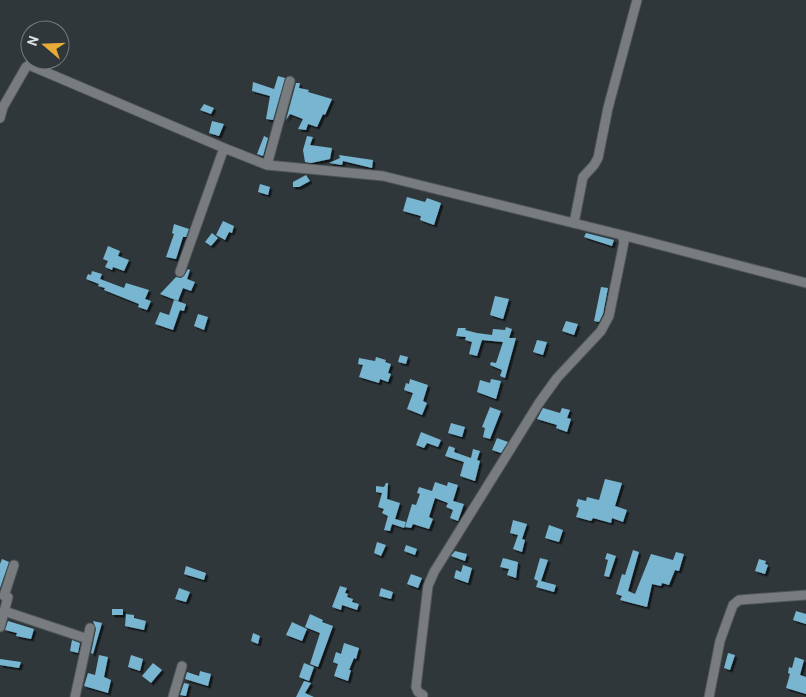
<svg xmlns="http://www.w3.org/2000/svg" width="806" height="697" font-family="Barlow,sans-serif">
  <style>
    .building { fill: #78b5d0; filter: url(#shadow) }
    .lines { fill: none; stroke-linecap: round; stroke-linejoin: round }
    .minor-casing { stroke: #4e5559; stroke-width: 11 }
    .minor { stroke: #787c7e; stroke-width: 9 }
  </style>
  <defs>
    <filter id="shadow"><feDropShadow dx="2.5" dy="2.5" stdDeviation="0" flood-color="#0009"/></filter>
  </defs>
  <rect width="100%" height="100%" fill="#2f373b"/>
  <path class="building" d="M278,76L285,78L273,120L266,119L270,96L252,91L253,82L274,89Z
    M296,83H300L299,88L309,90L308,92L332,99L325,115L323,114L317,127L308,124L306,130L298,129L303,119L290,114L286,120Z
    M204,104L214,108L211,114L200,110Z
    M212,121L224,124L219,136L209,133Z
    M264,136L268,138L263,156L257,154Z
    M307,136L313,137L310,145L332,148L330,159L311,163L305,162L303,150Z
    M339,155L373,160L372,168L343,161L342,165L329,163L340,158Z
    M306,175L310,181L299,187H293V182Z
    M260,184L270,187L268,195L258,192Z
    M407,197L425,202L427,198L441,203L434,225L420,220L421,216L403,211Z
    M223,221L234,226L232,233L229,232L225,240L216,235Z
    M174,224L189,229L186,237H183L176,259L166,257L174,234L172,233Z
    M212,233L218,238L211,246L205,242Z
    M586,233L614,240L612,246L584,237Z
    M108,246L120,251L118,256L129,260L124,271L113,267L112,270L105,267L108,261L103,259Z
    M188,269L190,270L187,279L195,282L191,291L183,288L178,301L160,294L176,277L181,278L184,276Z
    M92,271L102,274L100,279L124,288L126,283L149,290L145,299L151,301L147,310L138,307L139,304L104,290L105,288L98,286L99,284L86,279L88,274L91,275Z
    M601,287L608,288L603,314L599,322L594,321Z
    M495,296L509,299L503,319L490,315Z
    M174,300L186,304L184,311L180,310L173,330L155,324L160,312L169,315Z
    M198,314L208,317L204,330L194,326Z
    M566,321L578,324L574,335L562,331Z
    M506,327L512,329L509,338H516L505,378L500,376L502,370L490,365L491,362L496,363L503,342L482,340L477,356L469,354L472,342L465,340L466,337L456,336L458,328H466L465,330L477,333L492,335L493,329L505,330Z
    M537,340L547,342L543,355L533,352Z
    M400,355L408,357L406,364L398,362Z
    M376,357L386,360L385,362L391,364L388,373L391,374L388,382L380,379L379,383L359,377L363,365L358,364L359,358L375,361Z
    M410,379L428,385L423,401L427,403L422,415L407,409L413,393L404,390L406,383L409,384Z
    M491,379L501,381L496,399L477,392L480,380L490,383Z
    M490,407L501,411L490,439L483,437L485,428L482,427Z
    M543,408L560,413L562,408L570,410L567,418L571,419L567,432L556,428L557,425L537,419Z
    M451,423L465,427L462,437L448,433Z
    M421,432L441,440L438,447L427,443L424,448L416,445Z
    M497,438L508,442L501,453L492,450Z
    M449,446L455,448L454,452L471,458L473,449L480,451L477,460L480,461L475,481L460,476L464,462L445,456Z
    M605,479L622,483L615,506L627,510L623,522L612,518L611,523L593,518L591,521L576,517L579,508L576,506L578,499L586,501L587,497L599,500Z
    M435,482L447,486L448,482L458,485L453,501L464,504L458,521L450,518L453,510L446,507L448,503L435,498L429,517L433,519L429,529L413,524L411,528L405,527L412,504L416,505L420,494L417,493L419,487L432,491Z
    M386,483H388L387,499L400,503L395,519L406,522L404,528L392,524L390,531L384,530L388,516L382,513L384,509L378,507L382,493L376,492V486L384,487Z
    M513,520L527,524L522,539L525,540L522,552L513,549L518,535L510,533Z
    M549,525L563,530L559,542L545,538Z
    M377,542L386,545L381,556L374,553Z
    M406,545L417,549L415,555L404,551Z
    M633,550L639,552L628,591L635,594L651,554L673,560L676,552L684,554L679,571L675,570L669,585L662,583L661,586L652,584L647,607L620,600L622,596L616,594L622,574L625,575Z
    M455,551L467,554L465,561L451,556Z
    M607,553L616,556L609,577L604,576L608,560L605,559Z
    M503,558L518,562L516,578L507,575L509,569L500,567Z
    M540,558L548,560L541,581L556,585L554,592L536,587L538,581L534,579Z
    M2,559L9,562L0,588V564Z
    M759,559L766,561L765,564L768,565L765,574L755,571Z
    M463,565L472,568L468,583L454,578L456,570L461,572Z
    M186,566L206,573L204,580L184,574Z
    M411,574L422,578L418,588L407,584Z
    M340,586L347,588L345,593L348,594L347,597L353,599L352,602L359,604L357,610L342,605L341,610L332,607Z
    M179,588L190,592L186,602L175,599Z
    M381,588L393,592L391,599L379,596Z
    M112,609H123V615H112Z
    M796,611L806,614V624L793,620Z
    M126,614L134,615V618L146,621L144,630L125,626Z
    M310,614L323,620L322,622L333,626L318,667L310,664L320,633L305,627Z
    M8,621L34,629L31,639L16,636L17,633L5,630Z
    M93,621L102,623L93,654L91,653L96,629Z
    M292,622L307,629L302,641L286,635Z
    M253,633L260,636L258,644L251,641Z
    M72,640L80,643L78,653L70,651Z
    M344,643L359,648L356,659L354,658L349,670H351L348,681L334,676L338,664L333,662L336,652L341,654Z
    M728,653L735,655L730,670L724,668Z
    M99,655L108,657L104,677L111,680L108,693L84,686L88,673L95,675Z
    M131,655L143,659L140,671L128,667Z
    M795,657L804,660L800,675L806,677V694L786,688L790,674L788,673L789,667L792,668Z
    M0,659L21,662L19,668L0,665Z
    M153,663L162,670L151,683L142,676Z
    M304,663L314,667L309,681L299,677Z
    M200,671L211,674L208,686L185,679L187,672L199,676Z
    M304,681L311,683L305,693L314,697H296Z
    M184,683L189,684L186,696L180,695Z"/>
  <g class="lines">
    <g class="minor-casing">
      <path id="minor" d="M0,118L3,107L26,67L29,65L224,148L267,165L383,176L622,235L624,242L609,316L601,331L557,378L539,403L434,572L428,586L416,687L418,692L423,695
        M267,165L290,81
        M574,223L583,177L594,165L598,158L608,108L637,0
        M622,235L806,283
        M180,272L224,148
        M4,611L88,639
        M0,627L8,597L4,596L14,565
        M75,697L90,628
        M173,697L182,666
        M709,697L720,641L733,605L739,600L806,595"/>
    </g>
    <use href="#minor" class="minor"/>
  </g>
  <g transform="translate(45 45) rotate(289)"><circle r="24" fill="#2f373b" stroke="#747b7e"/>
  <path d="M0-4L9 19L0 12L-9 19Z" fill="#e8ab37"/>
  <text y="-8" font-size="14" font-weight="bold" text-anchor="middle" fill="#dbe0e2">N</text>
  </g>
</svg>
